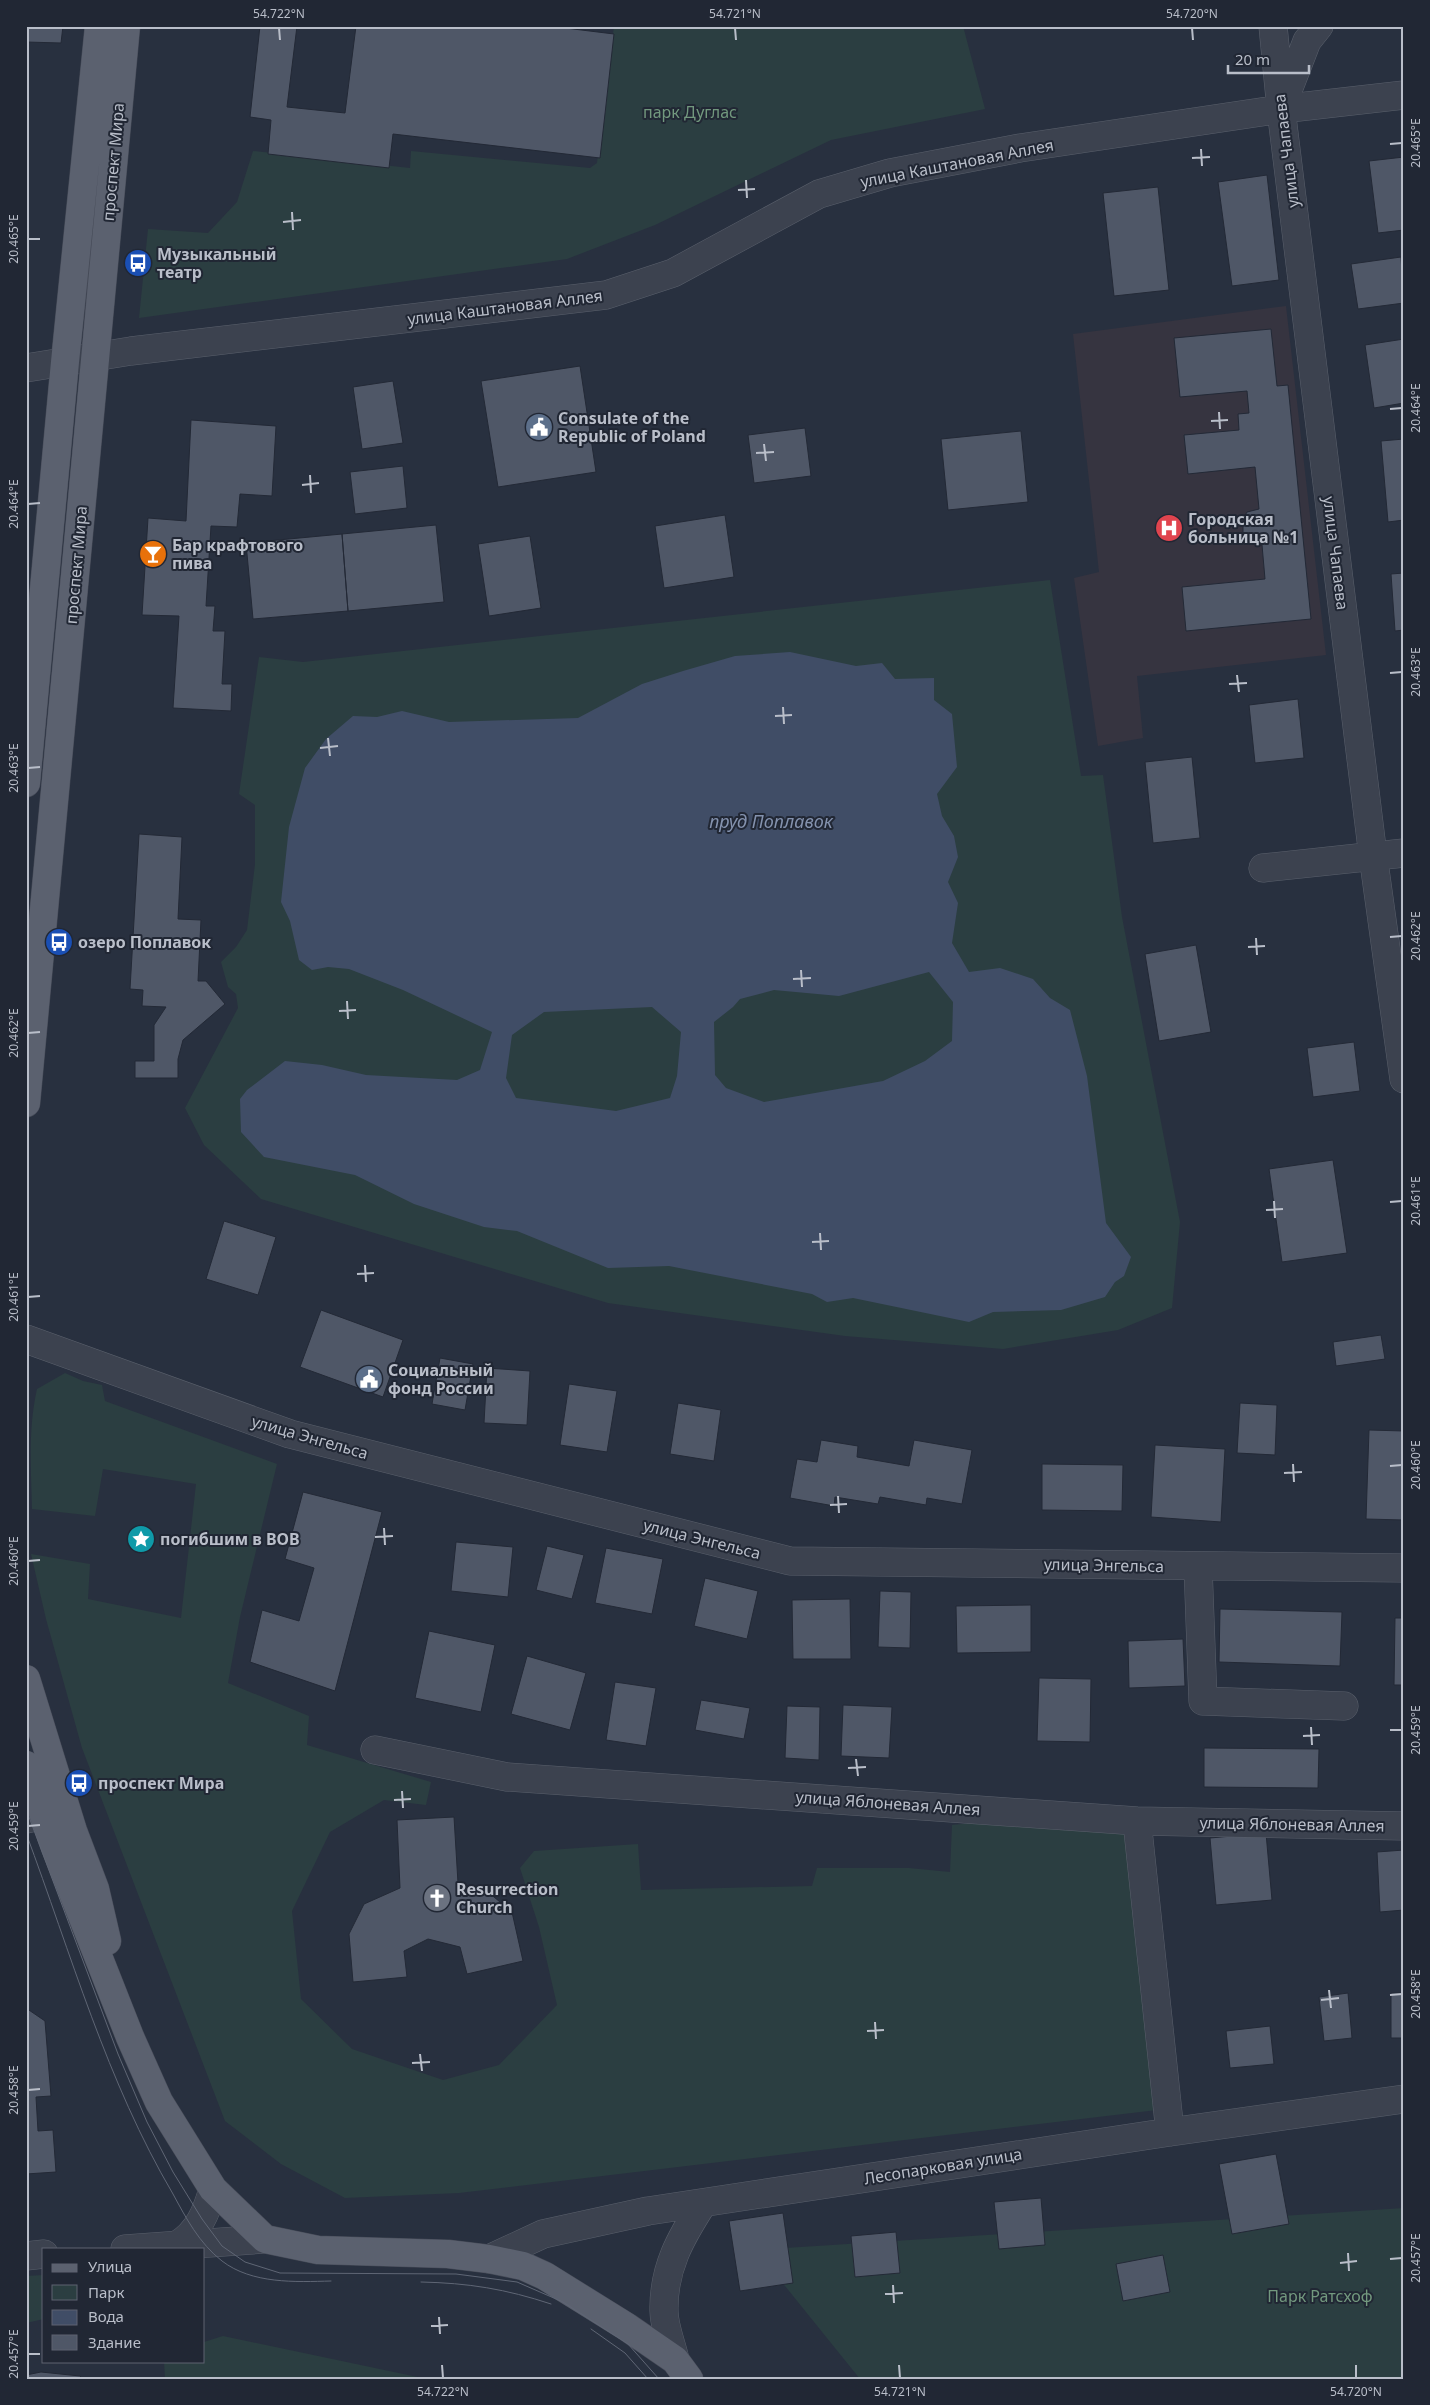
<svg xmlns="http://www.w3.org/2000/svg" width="1430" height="2405" font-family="'Noto Sans',sans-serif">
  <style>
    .medical { fill: #363440; fill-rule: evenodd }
    .green { fill: #2b3e41 }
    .water { fill: #404d66; fill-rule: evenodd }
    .building { fill: #4f5767; stroke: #232936 }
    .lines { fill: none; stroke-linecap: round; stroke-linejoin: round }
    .minor-casing { stroke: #5a606c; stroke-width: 29 }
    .major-casing { stroke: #464b58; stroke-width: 29 }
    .minor { stroke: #3c424f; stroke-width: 28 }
    .major { stroke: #5b616f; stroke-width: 28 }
    .tram { stroke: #5f6675; stroke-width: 1 }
    .ticks { fill: none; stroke: #b9bec9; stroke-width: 2 }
    .labels { text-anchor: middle; stroke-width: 4; stroke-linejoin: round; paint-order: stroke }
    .park-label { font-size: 16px; fill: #72987e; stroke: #212734 }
    .street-label { font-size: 16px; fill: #b9bec9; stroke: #212734 }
    .poi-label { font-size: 16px; font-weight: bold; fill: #b9bec9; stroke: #212734; text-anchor: start }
    .water-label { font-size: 18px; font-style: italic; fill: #8492ae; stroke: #212734 }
    .neatline { fill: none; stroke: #b9bec9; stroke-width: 2 }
    .ticks-label { font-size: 12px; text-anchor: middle; fill: #b9bec9 }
  </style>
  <rect width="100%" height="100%" fill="#28303f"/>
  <path class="medical" d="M1286,306L1326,655L1137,676L1143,738L1098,746L1074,578L1099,572L1073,334ZM1271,329L1277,386L1288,385L1311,619L1262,545L1250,544L1243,532V519L1247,512L1259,509L1255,467L1188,474L1184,435L1239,430L1238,414L1249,413L1247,391L1180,397L1174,338Z"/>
  <path class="green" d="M614,26H963L985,109L831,140L655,225L567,259L139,318L148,229L208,233L237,202L253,151L410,168L411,151L590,168L597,163Z
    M1050,580L1081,776L1103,775L1122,917L1180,1222L1172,1308L1118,1330L1003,1349L845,1336L608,1303L261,1199L204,1145L185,1108L238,1008L236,994L228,987L221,962L236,947L247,930L255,864V805L239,794L259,657L303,662Z
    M65,1373L83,1381L102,1385L105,1401L277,1464L240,1617L228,1683L309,1716L307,1745L431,1782L426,1805L384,1800L330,1832L292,1911L301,1999L352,2049L443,2080L499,2065L557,2005L539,1927L520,1868L534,1851L638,1844L641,1890L812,1886L817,1868H909L950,1872L952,1825L980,1822L1125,1826L1157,2110L459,2193L345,2198L281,2164L225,2121L82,1748L46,1619L31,1554L90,1564L88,1599L181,1618L196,1484L103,1469L95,1516L32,1509C31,1468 28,1429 37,1389Z
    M1404,2208V2379H860L756,2250Z
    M44,2275V2319L26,2323V2276Z
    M223,2336L427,2379H165L164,2361H204V2342Z"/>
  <path class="water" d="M790,652L856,666L882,663L895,679L934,678V700L952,714L957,767L937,794L942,816L954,836L958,857L948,882L958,903L952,943L969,972L1000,968L1033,979L1050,998L1070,1010L1087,1076L1106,1223L1131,1257L1124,1276L1115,1282L1105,1297L1061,1310L993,1312L969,1322L853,1298L827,1302L812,1294L669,1266L608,1268L517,1231L484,1227L414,1204L355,1175L264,1157L241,1132L240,1099L247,1090L285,1061L322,1065L366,1075L457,1080L480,1070L492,1032L403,990L349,969L328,967L312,970L299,960L290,921L281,902L289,827L305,768L326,739L353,716L377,717L402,711L449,722L578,718L642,684L683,671L735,656ZM929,972L953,1002L952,1041L925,1061L883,1081L764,1102L726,1088L715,1075L714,1022L733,1007L740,999L774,990L839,996ZM652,1007L681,1032L677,1076L670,1098L616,1111L516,1098L506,1078L512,1035L544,1012Z"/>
  <path class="building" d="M26,26H63L61,43L26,42Z
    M260,26H297L287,107L345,113L356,26H549L614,34L600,158L393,134L389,168L268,154L271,120L250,117Z
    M1404,157V230L1378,233L1369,161Z
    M1267,175L1279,280L1232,286L1218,182Z
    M1158,187L1169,290L1114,296L1103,193Z
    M1401,257L1404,303L1358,309L1351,264Z
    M1271,329L1277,386L1288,385L1311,619L1186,631L1182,587L1265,579L1262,545L1250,544L1243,532V519L1247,512L1259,509L1255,467L1188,474L1184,435L1239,430L1238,414L1249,413L1247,391L1180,397L1174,338Z
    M1404,339V403L1374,408L1365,345Z
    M580,366L596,472L498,487L481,381Z
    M393,381L403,443L362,449L353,387Z
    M191,420L276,426L272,496L240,494L237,527L211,526L206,606H215L213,631H225L222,684H232L231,711L173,708L179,616L142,615L148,518L186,521Z
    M805,428L811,476L754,483L748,435Z
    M1021,431L1028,502L948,510L941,439Z
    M1404,439V520L1388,522L1381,441Z
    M403,466L407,508L355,514L350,472Z
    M725,515L734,577L664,588L655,526Z
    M436,525L444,602L348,611L342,534Z
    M342,534L348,611L253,619L246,543Z
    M530,536L541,608L489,616L478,544Z
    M1404,573V630L1395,631L1391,574Z
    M1298,699L1304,758L1255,763L1249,705Z
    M1192,757L1200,838L1153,843L1145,762Z
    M139,834L182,837L178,919L201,920L198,981H206L225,1004L183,1040L178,1059V1078H135V1061H154V1025L166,1007L142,1006L143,990L130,989Z
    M1196,945L1211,1032L1159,1041L1145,954Z
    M1354,1042L1360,1091L1313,1097L1307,1048Z
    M1333,1160L1347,1253L1282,1262L1269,1169Z
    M224,1221L276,1237L258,1295L206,1279Z
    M321,1310L403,1340L383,1397L300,1367Z
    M1381,1335L1385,1359L1336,1366L1333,1342Z
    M440,1358L473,1364L465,1410L432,1404Z
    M487,1368L530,1371L527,1425L484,1423Z
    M569,1384L617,1391L607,1452L560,1445Z
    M678,1403L721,1410L714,1461L670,1454Z
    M1240,1403L1277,1405L1275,1455L1237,1453Z
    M1369,1430L1404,1431V1520L1366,1519Z
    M821,1440L858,1446L857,1457L909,1466L914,1440L972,1450L962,1504L927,1498L926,1505L880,1497L878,1504L835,1497L834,1506L790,1498L797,1459L817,1462Z
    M1155,1445L1225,1449L1221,1522L1151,1517Z
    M1042,1464L1123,1465L1122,1511L1042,1510Z
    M303,1492L382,1512L335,1691L250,1662L262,1610L299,1621L314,1568L285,1559Z
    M456,1542L513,1547L508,1597L451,1591Z
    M547,1546L584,1555L572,1599L536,1590Z
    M606,1548L663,1559L652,1614L595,1603Z
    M705,1578L758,1591L747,1639L694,1626Z
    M880,1591L911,1592L910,1648L878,1647Z
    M850,1599L851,1659H793L792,1600Z
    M1031,1605V1652L957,1653L956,1606Z
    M1220,1609L1342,1612L1340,1666L1219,1662Z
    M1395,1618H1404V1685H1394Z
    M429,1631L495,1645L481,1712L415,1698Z
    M1183,1639L1185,1686L1129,1688L1128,1641Z
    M527,1656L586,1673L570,1730L511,1714Z
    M1039,1678L1091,1679L1090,1742L1037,1741Z
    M615,1682L656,1688L646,1746L606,1740Z
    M701,1700L750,1708L744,1739L695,1730Z
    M843,1705L892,1707L889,1758L841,1756Z
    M787,1706L820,1707L819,1760L785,1758Z
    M1204,1748L1319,1749L1318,1788L1204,1787Z
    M454,1817L458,1883L488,1892L512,1912L523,1961L467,1974L460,1947L428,1939L404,1951L407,1977L353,1982L349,1934L364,1904L400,1888L397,1820Z
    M1266,1833L1272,1900L1216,1905L1210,1838Z
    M1404,1850V1910L1380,1912L1377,1852Z
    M1348,1993L1352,2038L1324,2041L1319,1997Z
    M1391,1993H1404V2038H1391Z
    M26,2008L45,2021L51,2096L36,2097L38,2131L53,2130L56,2172L26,2174Z
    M1270,2026L1274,2064L1230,2068L1226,2031Z
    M1276,2154L1289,2224L1232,2234L1219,2164Z
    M1041,2198L1045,2245L999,2249L994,2202Z
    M783,2213L793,2283L740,2291L729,2221Z
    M896,2232L900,2273L855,2277L851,2236Z
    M1163,2255L1170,2292L1123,2301L1116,2264Z
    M41,2372L80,2376L83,2379H26V2375Z"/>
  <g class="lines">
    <g class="minor-casing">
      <path id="minor" d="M1273,26L1281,109L1372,848L1404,1079
        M1283,103L1307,41L1319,26
        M26,368L131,351L606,295L673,273L819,194L890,173L1020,148L1281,109L1404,95
        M1263,868L1404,853
        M26,1339L290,1434L790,1561L1404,1568
        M1198,1566L1203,1701L1344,1706
        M375,1750L507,1777L1137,1821L1404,1826
        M26,1819L44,1815L66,1826
        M1137,1821L1170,2132
        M177,2245C198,2233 207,2211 213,2189
        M125,2249L265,2239
        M26,2256L44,2254
        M489,2259L543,2234L648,2211L1170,2132L1404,2099
        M675,2360C672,2345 664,2327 664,2311C663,2268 681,2237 703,2203"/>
    </g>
    <g class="major-casing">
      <path id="major" d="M26,783L65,362L99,26
        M26,1103L126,26
        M26,1679L73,1831L95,1889L107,1941
        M26,1765L55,1847L130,2037L159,2102L213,2189L265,2239L318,2250L448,2254L489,2259L523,2266L545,2276L627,2327L675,2360L689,2379"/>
    </g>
    <use href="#minor" class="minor"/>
    <use href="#major" class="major"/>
    <path class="tram" d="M26,1809L118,2054L147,2122L173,2172L202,2219L222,2246L245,2262L280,2273L456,2274L517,2282L563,2302L628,2344L659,2379
      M26,1833C71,1954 107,2082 173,2194C186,2218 199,2243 222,2261C252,2284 295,2282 331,2281
      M421,2282C468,2283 506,2289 551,2304
      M591,2329L625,2353L648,2379"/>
  </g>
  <path class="ticks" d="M279,28L280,40M735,28L736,40M1192,28L1193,40M1390,144L1402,143M1201,149L1202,166M1192,158L1210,157M746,180L747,198M738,190L755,189M292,212L293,230M283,222L301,220M28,239H40M1390,409L1402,408M1219,412L1220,429M1211,421L1228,420M764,444L766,461M756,453L774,452M310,475L311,493M302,485L319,483M28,504L40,503M1390,673L1402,672M1237,675L1239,692M1229,684L1247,683M783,707L784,724M775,716L792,715M328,738L330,756M320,748L338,746M28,768L40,767M1390,937L1402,936M1256,938L1257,955M1248,947L1265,946M801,970L802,987M793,979L811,978M347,1001L348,1019M339,1011L356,1010M28,1033L40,1032M1274,1201L1275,1218M1390,1202L1402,1201M1266,1210L1283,1209M820,1233L821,1250M812,1242L829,1241M365,1265L366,1282M357,1274L374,1273M28,1297L40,1296M1293,1464L1294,1482M1390,1466L1402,1465M1284,1473L1302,1472M838,1496L839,1513M830,1505L847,1504M384,1528L385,1545M375,1537L393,1536M28,1561L40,1560M1311,1727L1312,1745M1390,1730H1402M1303,1736L1320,1735M856,1759L858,1776M848,1768L866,1767M402,1791L403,1808M394,1800L411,1799M28,1826L40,1825M1329,1990L1331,2008M1390,1995L1402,1994M1321,2000L1339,1998M875,2022L876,2039M867,2031L884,2030M420,2054L422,2071M412,2063L430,2062M28,2090L40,2089M1348,2253L1349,2271M1390,2259L1402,2258M1340,2263L1357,2261M893,2285L894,2303M885,2294L903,2293M439,2317L440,2334M431,2326L448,2325M28,2354H40M442,2365L443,2378M899,2365L900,2378M1356,2365V2378"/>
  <defs>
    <g id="bus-disc" transform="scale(1.4375)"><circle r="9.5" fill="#1a4fb4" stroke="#212734"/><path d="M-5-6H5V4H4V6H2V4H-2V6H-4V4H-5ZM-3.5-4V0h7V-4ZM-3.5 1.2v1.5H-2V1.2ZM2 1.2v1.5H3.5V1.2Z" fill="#fff"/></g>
    <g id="civic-disc" transform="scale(1.4375)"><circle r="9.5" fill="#5c6f8a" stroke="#212734"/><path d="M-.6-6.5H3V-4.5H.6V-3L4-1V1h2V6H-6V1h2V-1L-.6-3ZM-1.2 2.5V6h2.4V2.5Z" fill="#fff"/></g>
    <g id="hospital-disc" transform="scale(1.4375)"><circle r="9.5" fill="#e0444e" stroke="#212734"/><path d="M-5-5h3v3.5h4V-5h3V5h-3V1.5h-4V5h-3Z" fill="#fff"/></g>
    <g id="bar-disc" transform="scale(1.4375)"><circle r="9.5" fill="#e8710a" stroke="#212734"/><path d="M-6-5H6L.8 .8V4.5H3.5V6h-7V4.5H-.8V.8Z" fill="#fff"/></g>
    <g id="sight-disc" transform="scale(1.4375)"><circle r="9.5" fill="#0f9aa8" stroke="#212734"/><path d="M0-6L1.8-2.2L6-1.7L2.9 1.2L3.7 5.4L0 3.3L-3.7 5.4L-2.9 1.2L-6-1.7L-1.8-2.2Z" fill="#fff"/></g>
    <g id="church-disc" transform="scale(1.4375)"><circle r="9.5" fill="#6b7280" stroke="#212734"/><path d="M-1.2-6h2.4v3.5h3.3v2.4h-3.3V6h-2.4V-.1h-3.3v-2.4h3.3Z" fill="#fff"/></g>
  </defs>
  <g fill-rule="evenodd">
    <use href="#bus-disc" x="138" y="263"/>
    <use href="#civic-disc" x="539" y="427"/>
    <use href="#hospital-disc" x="1169" y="528"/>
    <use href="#bar-disc" x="153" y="554"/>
    <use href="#bus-disc" x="59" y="942"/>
    <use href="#civic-disc" x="369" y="1379"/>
    <use href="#sight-disc" x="141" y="1539"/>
    <use href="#bus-disc" x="79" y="1783"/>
    <use href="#church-disc" x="437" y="1898"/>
  </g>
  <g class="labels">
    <g class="park-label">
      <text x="690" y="118">парк Дуглас</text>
      <text x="1320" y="2302">Парк Ратсхоф</text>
    </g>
    <g class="street-label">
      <text transform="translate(1286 151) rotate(-97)" y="6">улица Чапаева</text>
      <text transform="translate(113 162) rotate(-85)" y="6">проспект Мира</text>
      <text transform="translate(957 163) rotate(-11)" y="6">улица Каштановая Аллея</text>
      <text transform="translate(505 307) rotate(-7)" y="6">улица Каштановая Аллея</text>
      <text transform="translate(1336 553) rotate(83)" y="6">улица Чапаева</text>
      <text transform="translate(76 565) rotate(-85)" y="6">проспект Мира</text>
      <text transform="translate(310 1437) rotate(16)" y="6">улица Энгельса</text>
      <text transform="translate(702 1539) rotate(14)" y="6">улица Энгельса</text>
      <text transform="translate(1104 1565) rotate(1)" y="6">улица Энгельса</text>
      <text transform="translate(888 1803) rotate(4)" y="6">улица Яблоневая Аллея</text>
      <text transform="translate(1292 1824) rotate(1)" y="6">улица Яблоневая Аллея</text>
      <text transform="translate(943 2166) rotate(-9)" y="6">Лесопарковая улица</text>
    </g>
    <g class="poi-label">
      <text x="157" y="260">Музыкальный<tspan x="157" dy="18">театр</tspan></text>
      <text x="558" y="424">Consulate of the<tspan x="558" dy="18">Republic of Poland</tspan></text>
      <text x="1188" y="525">Городская<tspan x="1188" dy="18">больница №1</tspan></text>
      <text x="172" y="551">Бар крафтового<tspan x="172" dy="18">пива</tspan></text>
      <text x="78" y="948">озеро Поплавок</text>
      <text x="388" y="1376">Социальный<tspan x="388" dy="18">фонд России</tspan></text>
      <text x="160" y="1545">погибшим в ВОВ</text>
      <text x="98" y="1789">проспект Мира</text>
      <text x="456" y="1895">Resurrection<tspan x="456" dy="18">Church</tspan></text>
    </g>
    <g class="water-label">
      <text x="771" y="828">пруд Поплавок</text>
    </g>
  </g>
  <rect width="1430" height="2405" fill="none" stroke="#212734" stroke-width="55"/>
  <rect x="42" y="2248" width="162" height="115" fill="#212734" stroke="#5e6370"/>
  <rect x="52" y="2264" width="25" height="8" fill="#5b616f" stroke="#5e6370"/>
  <text x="88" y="2272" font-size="15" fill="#b9bec9">Улица</text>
  <rect x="52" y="2285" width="25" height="15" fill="#2b3e41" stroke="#5e6370"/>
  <text x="88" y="2298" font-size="15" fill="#b9bec9">Парк</text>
  <rect x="52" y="2310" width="25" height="15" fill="#404d66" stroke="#5e6370"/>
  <text x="88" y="2322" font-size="15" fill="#b9bec9">Вода</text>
  <rect x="52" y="2335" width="25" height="15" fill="#4f5767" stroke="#5e6370"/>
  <text x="88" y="2348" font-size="15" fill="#b9bec9">Здание</text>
  <path d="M1228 65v8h81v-8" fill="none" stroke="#b9bec9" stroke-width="2.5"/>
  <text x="1235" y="65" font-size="15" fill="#b9bec9" stroke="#212734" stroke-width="4" paint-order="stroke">20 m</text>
  <rect x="28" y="28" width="1374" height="2350" class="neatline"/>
  <g class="ticks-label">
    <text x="279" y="18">54.722°N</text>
    <text x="735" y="18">54.721°N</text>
    <text x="1192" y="18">54.720°N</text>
    <text transform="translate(1416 143) rotate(-90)" y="4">20.465°E</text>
    <text transform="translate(14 239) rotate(-90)" y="4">20.465°E</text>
    <text transform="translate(1416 408) rotate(-90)" y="4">20.464°E</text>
    <text transform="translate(14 504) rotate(-90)" y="4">20.464°E</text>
    <text transform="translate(1416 672) rotate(-90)" y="4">20.463°E</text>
    <text transform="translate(14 768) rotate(-90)" y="4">20.463°E</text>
    <text transform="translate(1416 936) rotate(-90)" y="4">20.462°E</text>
    <text transform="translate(14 1033) rotate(-90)" y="4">20.462°E</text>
    <text transform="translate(1416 1201) rotate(-90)" y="4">20.461°E</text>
    <text transform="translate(14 1297) rotate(-90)" y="4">20.461°E</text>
    <text transform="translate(1416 1465) rotate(-90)" y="4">20.460°E</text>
    <text transform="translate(14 1561) rotate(-90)" y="4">20.460°E</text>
    <text transform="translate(1416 1730) rotate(-90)" y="4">20.459°E</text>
    <text transform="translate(14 1826) rotate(-90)" y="4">20.459°E</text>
    <text transform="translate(1416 1994) rotate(-90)" y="4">20.458°E</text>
    <text transform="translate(14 2090) rotate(-90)" y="4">20.458°E</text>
    <text transform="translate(1416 2258) rotate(-90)" y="4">20.457°E</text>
    <text transform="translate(14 2354) rotate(-90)" y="4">20.457°E</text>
    <text x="443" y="2396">54.722°N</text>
    <text x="900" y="2396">54.721°N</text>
    <text x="1356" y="2396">54.720°N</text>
  </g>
</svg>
